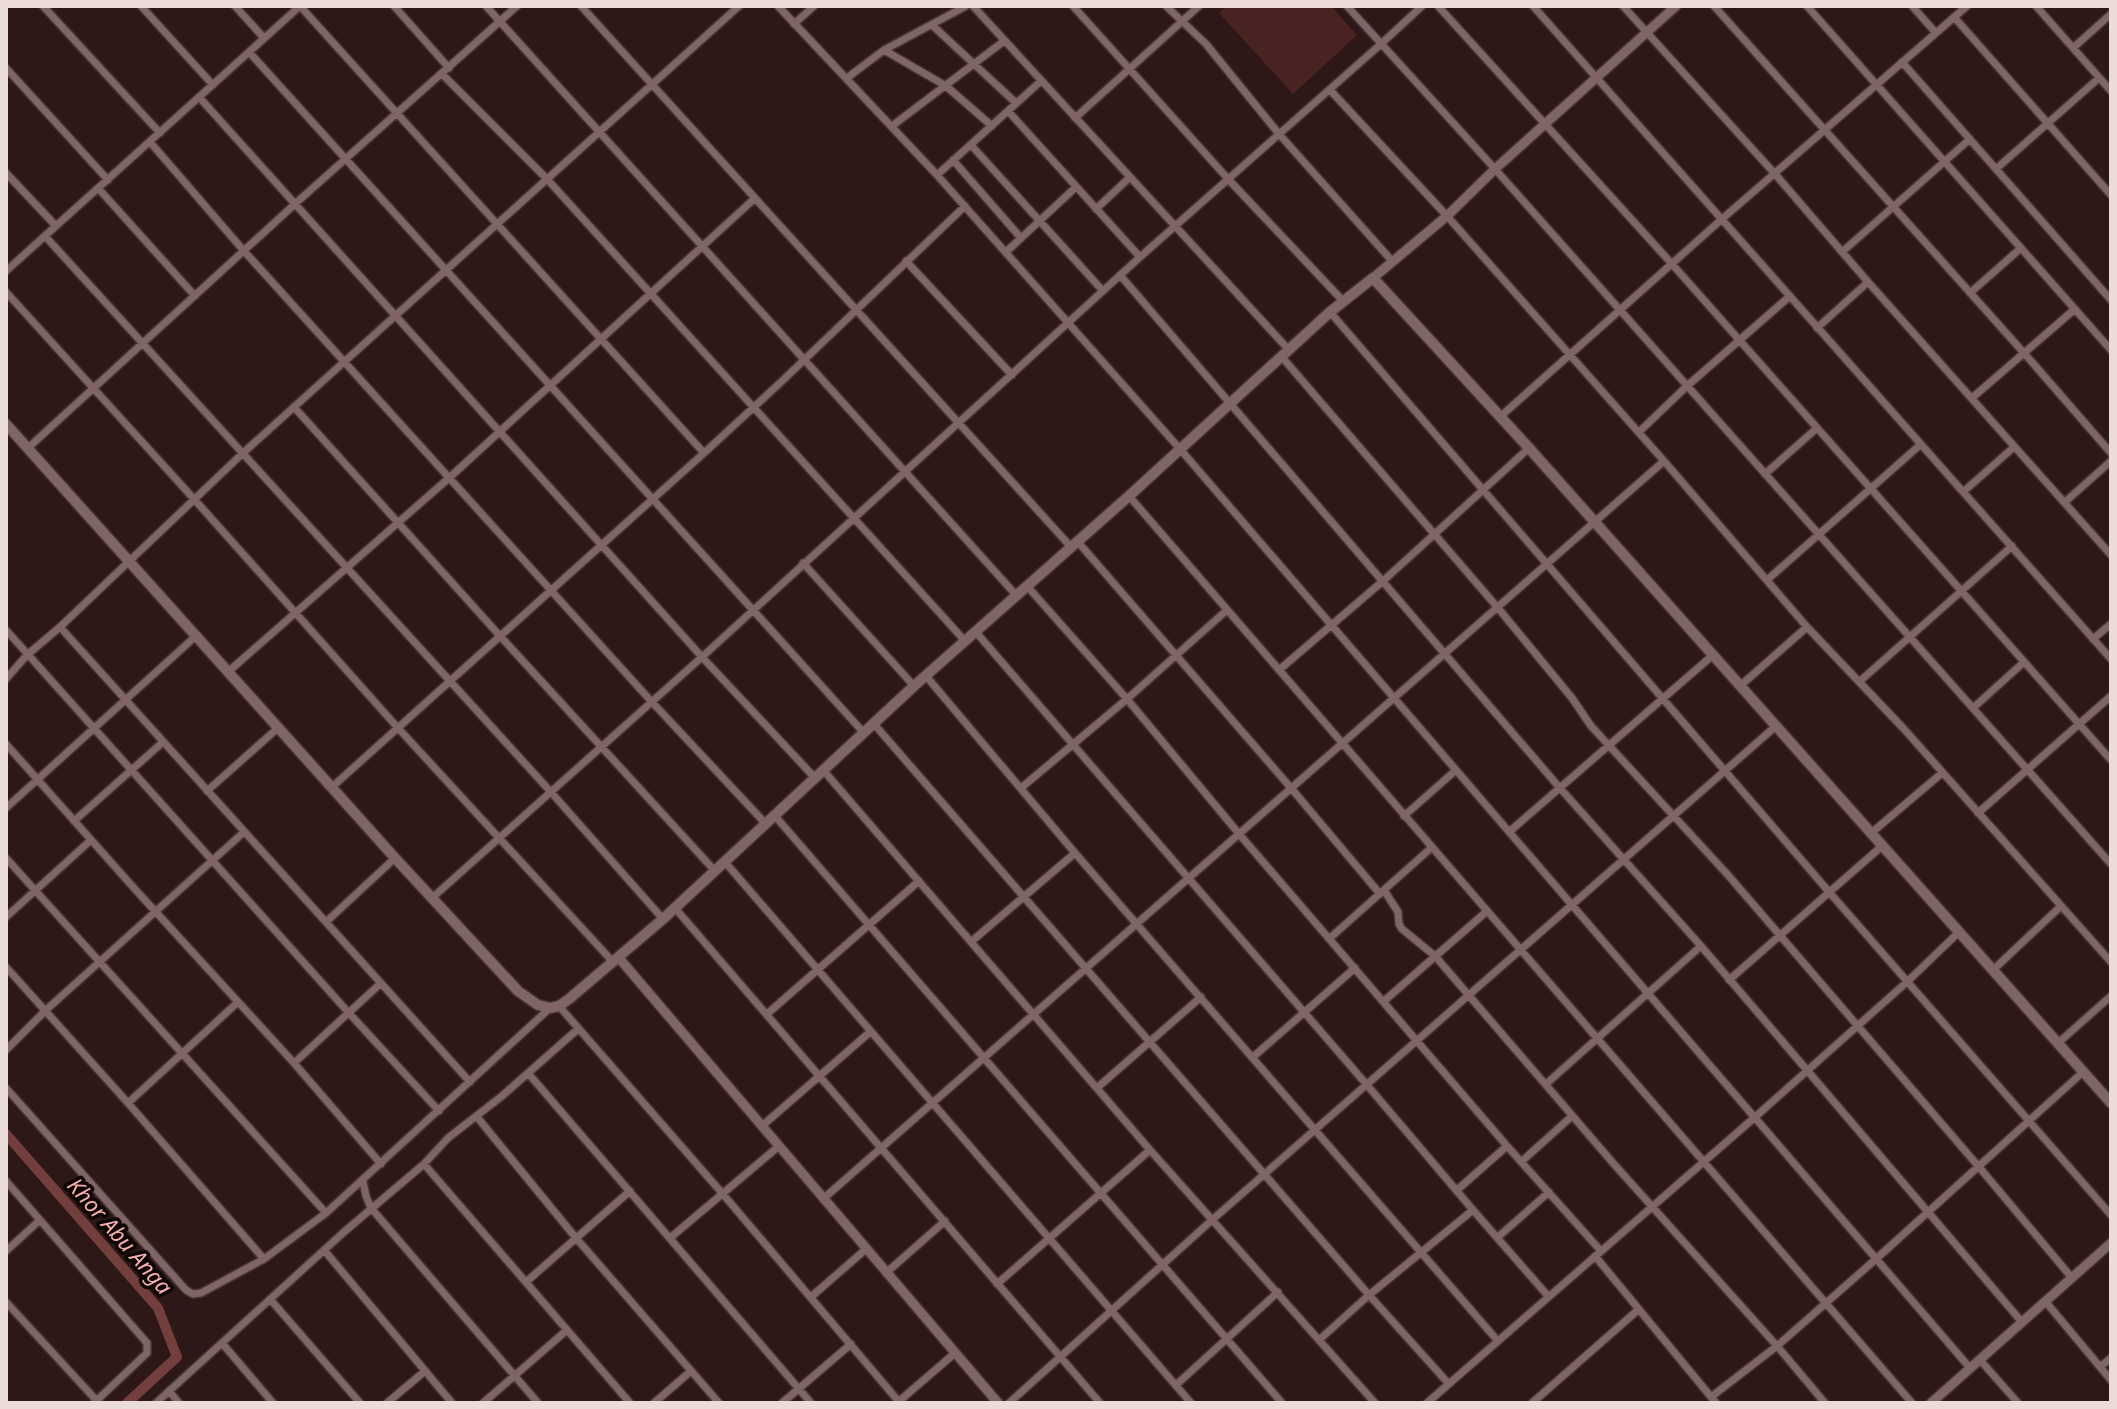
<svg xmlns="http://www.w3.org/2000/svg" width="2117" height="1409" font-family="'Noto Sans',sans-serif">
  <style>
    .green { fill: #492321 }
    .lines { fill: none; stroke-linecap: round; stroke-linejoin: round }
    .canal { stroke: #733f3c; stroke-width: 10 }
    .minor-casing { stroke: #433432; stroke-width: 10 }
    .tertiary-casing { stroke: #433432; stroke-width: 12 }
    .secondary-casing { stroke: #433432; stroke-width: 13 }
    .minor { stroke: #7f6563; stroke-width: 7 }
    .tertiary { stroke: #7f6563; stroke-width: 9 }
    .secondary { stroke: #7f6563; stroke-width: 10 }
    .labels { text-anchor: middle; stroke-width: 7; stroke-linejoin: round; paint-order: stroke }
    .water-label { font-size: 22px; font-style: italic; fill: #f7b1ac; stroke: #0f0606 }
  </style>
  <rect width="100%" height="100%" fill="#2d1817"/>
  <path class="green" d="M1226,6H1331L1357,35L1293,94L1219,13Z"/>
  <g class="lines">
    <path class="canal" d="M6,1134L158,1308L177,1357L127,1403"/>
    <g class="minor-casing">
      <path id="minor" d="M43,6L160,133
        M141,6L213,85
        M235,6L264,38
        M300,6L704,453L780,383L965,206
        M394,6L449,68
        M486,6L1016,595
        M581,6L1071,547
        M778,6L937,175L1180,449L1970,1368
        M973,6L1289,350
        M1073,6L1229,180L1343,301
        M1166,6L1206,44L1279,134L1393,262
        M1347,6L1495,169L2111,864
        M1438,6L1672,264L2111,760
        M1533,6L2111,659
        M1623,6L1775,174L1868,282L2111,555
        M1714,6L2024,353L2111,453
        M1807,6L2111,350
        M1912,6L1936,33
        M2036,6L2111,91
        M1954,17L2111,195
        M794,24L814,6
        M932,25L1016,103
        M2073,48L2111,14
        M884,50L946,86L992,126
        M249,52L864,733
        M1902,62L2111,300
        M6,68L108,180
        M442,74L547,179L965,641
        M847,78L884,50L966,6
        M1330,90L1447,216L1664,461L1807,627L1904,729L2111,962
        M199,97L702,657L816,779
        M1008,111L1140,257
        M1075,118L1199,6
        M892,126L1004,41
        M150,142L244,251L651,701L766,824
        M971,145L1103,291
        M953,160L1021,238
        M1996,169L2099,78
        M6,173L56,226
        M937,175L1041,81
        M98,188L195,296
        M1096,209L1129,178
        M45,236L550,791L663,919
        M1006,252L1076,187
        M1842,252L1970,139
        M906,261L1012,375
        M6,271L300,6
        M1120,275L1559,787L1701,946L2021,1321
        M6,292L194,499L398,728L614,963
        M1970,293L2021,248
        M1330,312L1830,893L2111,1215
        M1817,328L1868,282
        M1281,356L1498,608L1572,698L1591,726L1728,875L1979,1167L2072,1278
        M1972,398L2075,309
        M294,407L500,636L715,871
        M1501,416L1722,219L1967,6
        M1639,432L1687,386L1790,296
        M28,448L296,203L517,6
        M1765,474L1817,428
        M1963,492L2014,447
        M1129,496L1912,1403
        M2065,502L2111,461
        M1078,542L1291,788L1380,894
        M803,563L914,686
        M1767,580L1920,445
        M1027,586L1127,699L1240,835L1507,1146L1601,1251
        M60,627L470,1082
        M6,630L348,1012L439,1111
        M975,631L1367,1085L1473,1210L1548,1296
        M2093,639L2111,624
        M1279,670L1383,581L1529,448
        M229,671L449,478L754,199
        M926,676L1075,853L1497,1340
        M6,679L27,655L60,627L243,453L739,6
        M1859,682L2012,546
        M1740,686L1807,627
        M1973,708L2024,662
        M874,724L1369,1295L1448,1383
        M6,744L133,887L294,1063L381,1164
        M824,771L1150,1150L1375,1403
        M332,787L704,453
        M1021,788L1127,699L1227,610
        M207,791L279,727
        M6,808L197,635
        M1978,813L2111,696
        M775,816L1282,1403
        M1404,816L1456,770
        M74,821L163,742
        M1509,832L1713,655
        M1870,834L1942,773
        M6,858L326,1213
        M725,862L1191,1403
        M1384,890L1398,912L1399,924L1402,929L1435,956L1613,1163L1777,1346L1825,1403
        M432,898L702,657L1140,257L1381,44L1422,6
        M675,908L1100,1403
        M6,917L91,840
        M326,922L395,858
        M1330,938L1431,848
        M972,941L1075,853
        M6,967L128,1103L238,1002
        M1993,970L2061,906
        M1729,980L1882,846
        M1384,1001L1486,912
        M559,1006L722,1193L900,1403
        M767,1014L919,881
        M2057,1044L2111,996
        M6,1050L46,1010L244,832
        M1253,1057L1355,968
        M294,1063L381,983
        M528,1073L811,1403
        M1546,1084L1701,946
        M1098,1087L1201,997
        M6,1088L186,1290L193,1294L201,1293L264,1259L326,1213L550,1008
        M128,1103L264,1259
        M477,1117L576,1238L719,1403
        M762,1126L870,1032
        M1521,1162L1572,1116
        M424,1164L630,1403
        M6,1181L147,1343V1353L94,1403
        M363,1181L366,1196L371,1208L538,1403
        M1457,1190L1507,1146
        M823,1199L1664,461
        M1498,1237L1549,1192
        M670,1238L779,1146
        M324,1250L452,1403
        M6,1251L40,1220
        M1595,1256L1716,1403
        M886,1273L945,1221
        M526,1282L630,1191
        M997,1284L1150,1150
        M811,1297L866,1249
        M270,1299L360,1403
        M2045,1301L2111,1380
        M6,1302L97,1401
        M1319,1340L1369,1295L1473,1210
        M222,1343L273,1403
        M1980,1360L2018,1403
        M2100,1367L2111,1358
        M1176,1385L1278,1292
        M169,1391L179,1403
        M1711,1397L1777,1346L1876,1259L2083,1072
        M156,1403L344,1232L424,1164L448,1138L502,1096L578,1029
        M387,1403L425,1371
        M483,1403L567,1330
        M654,1403L691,1371
        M782,1403L851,1344
        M897,1403L955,1353
        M1009,1403L1212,1220L1776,726
        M1427,1403L1754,1118L1908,981L1959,932
        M1532,1403L1638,1310"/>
    </g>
    <g class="tertiary-casing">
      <path id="tertiary" d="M1373,278L1447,216L1495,169L1676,6
        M619,958L998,1403
        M1931,1403L2111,1243"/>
    </g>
    <g class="secondary-casing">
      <path id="secondary" d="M6,424L395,858L518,991L538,1005L550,1008L559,1006L569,999L663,919L914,686L1129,496L1330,312L1373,278L1529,448L2111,1103"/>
    </g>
    <use href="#minor" class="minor"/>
    <use href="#tertiary" class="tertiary"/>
    <use href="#secondary" class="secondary"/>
  </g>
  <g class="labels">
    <g class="water-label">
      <text transform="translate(120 1236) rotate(49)" y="8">Khor Abu Anga</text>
    </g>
  </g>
  <rect width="2117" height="1409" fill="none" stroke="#ebdcda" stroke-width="16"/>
</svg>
